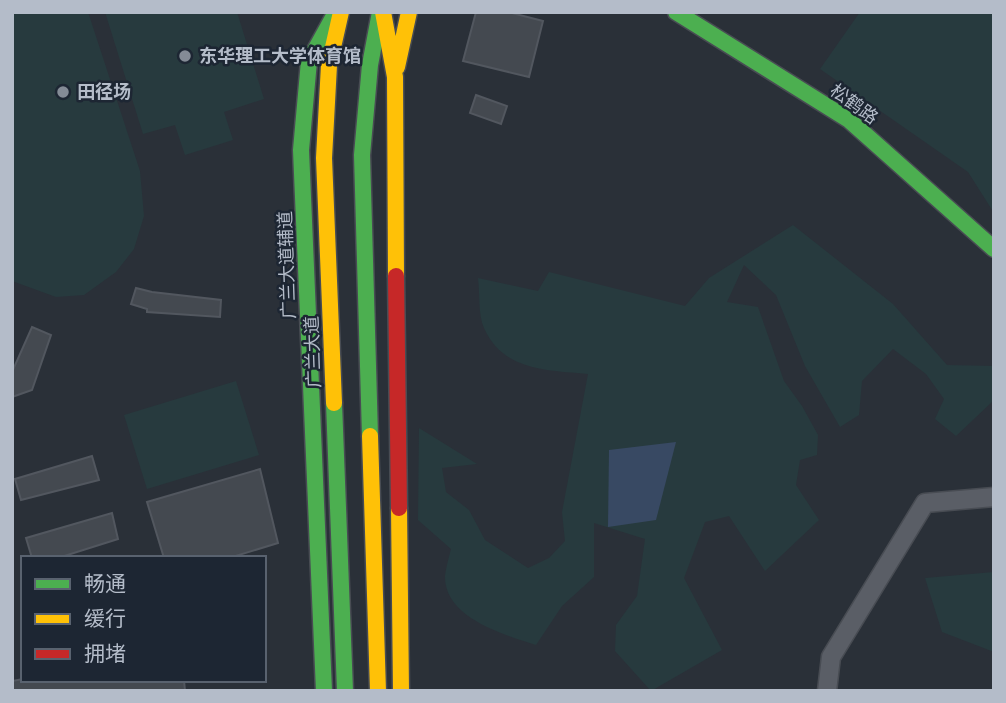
<svg xmlns="http://www.w3.org/2000/svg" width="1006" height="703" font-family="Quicksand,'Noto Sans SC',sans-serif">
  <style>
    .green { fill: #273a3e }
    .water { fill: #384963 }
    .building { fill: #444950; stroke: #52575f; stroke-width: 2 }
    .lines { fill: none; stroke-linecap: round; stroke-linejoin: round }
    .street-casing { stroke: #484c53; stroke-width: 21 }
    .fast-casing { stroke: #484c53; stroke-width: 19 }
    .slow-casing { stroke: #484c53; stroke-width: 19 }
    .jam-casing { stroke: #484c53; stroke-width: 19 }
    .street { stroke: #5a5e66; stroke-width: 18 }
    .fast { stroke: #4caf50; stroke-width: 16 }
    .slow { stroke: #ffc107; stroke-width: 16 }
    .jam { stroke: #c62828; stroke-width: 16 }
    .poi-dot { fill: #848b96; stroke: #1d2633; stroke-width: 2.5 }
    .labels { text-anchor: middle; stroke-width: 5; stroke-linejoin: round; paint-order: stroke }
    .poi-label { font-size: 18px; font-weight: bold; fill: #b4bcc9; stroke: #1d2633; text-anchor: start }
    .street-label { font-size: 18px; fill: #b4bcc9; stroke: #1d2633 }
  </style>
  <rect width="100%" height="100%" fill="#2a3038"/>
  <path class="green" d="M12,12H88L140,171L144,216L134,249L116,272L84,295L56,297L12,281Z
    M105,12H237L264,99L224,112L233,140L185,155L175,125L143,134Z
    M860,12H994V213L968,172L820,69Z
    M793,225L893,304L947,365L994,366V400L956,436L935,419L944,399L926,374L893,349L862,381L859,415L840,427L805,366L776,295L744,265L727,302L758,307L784,381L802,406L818,435L817,455L800,460L796,485L819,520L765,571L729,516L705,522L684,578L722,650L651,691L615,651L616,625L637,596L645,539L594,523V577L562,606L536,645C505,635 444,618 445,576C446,567 449,557 451,549L418,520L419,428L477,464L442,468L446,492L469,510L485,540L528,568L549,558L565,541L562,512L588,374C547,370 503,371 484,328C478,315 480,293 478,278L538,291L549,272L685,306L709,278Z
    M236,381L259,455L147,489L124,415Z
    M994,572V652L942,632L925,578Z"/>
  <path class="water" d="M676,442L656,520L608,527L609,450Z"/>
  <path class="building" d="M476,12H508L543,21L529,77L463,61Z
    M476,95L507,106L501,124L470,113Z
    M136,288L152,292L221,300L220,317L147,312V309L131,304Z
    M32,327L51,335L32,390L12,397V372Z
    M92,456L99,480L21,500L15,479Z
    M260,469L278,543L229,558H164L147,502Z
    M112,513L118,539L58,558H32L26,538Z
    M23,679L184,680L185,691H12V681Z"/>
  <g class="lines">
    <g class="street-casing">
      <path id="street" d="M827,691L831,657L925,503L994,497"/>
    </g>
    <g class="fast-casing">
      <path id="fast" d="M676,12L849,120L994,249
        M334,403L345,691
        M370,436L362,155L370,65L380,12
        M324,691L301,150L309,61L336,12"/>
    </g>
    <g class="slow-casing">
      <path id="slow" d="M383,12L395,77L396,276
        M397,67L409,12
        M334,403L324,158L329,65L341,12
        M370,436L378,691
        M399,508L401,691"/>
    </g>
    <g class="jam-casing">
      <path id="jam" d="M396,276L399,508"/>
    </g>
    <use href="#street" class="street"/>
    <use href="#fast" class="fast"/>
    <use href="#slow" class="slow"/>
    <use href="#jam" class="jam"/>
  </g>
  <g class="poi-dot">
    <circle cx="185" cy="56" r="7"/>
    <circle cx="63" cy="92" r="7"/>
  </g>
  <g class="labels">
    <g class="poi-label">
      <text x="199" y="62">东华理工大学体育馆</text>
      <text x="77" y="98">田径场</text>
    </g>
    <g class="street-label">
      <text transform="translate(854 104) rotate(36)" y="6">松鹤路</text>
      <text transform="translate(287 265) rotate(-92)" y="6">广兰大道辅道</text>
      <text transform="translate(313 352) rotate(-92)" y="6">广兰大道</text>
    </g>
  </g>
  <rect width="1006" height="703" fill="none" stroke="#b4bcc9" stroke-width="28"/>
  <rect x="21" y="556" width="245" height="126" fill="#1d2633" stroke="#59626f" stroke-width="2"/>
  <rect x="35" y="579" width="35" height="10" fill="#4caf50" stroke="#59626f" stroke-width="2"/>
  <text x="84" y="591" font-size="21" fill="#b4bcc9">畅通</text>
  <rect x="35" y="614" width="35" height="10" fill="#ffc107" stroke="#59626f" stroke-width="2"/>
  <text x="84" y="626" font-size="21" fill="#b4bcc9">缓行</text>
  <rect x="35" y="649" width="35" height="10" fill="#c62828" stroke="#59626f" stroke-width="2"/>
  <text x="84" y="661" font-size="21" fill="#b4bcc9">拥堵</text>
</svg>
